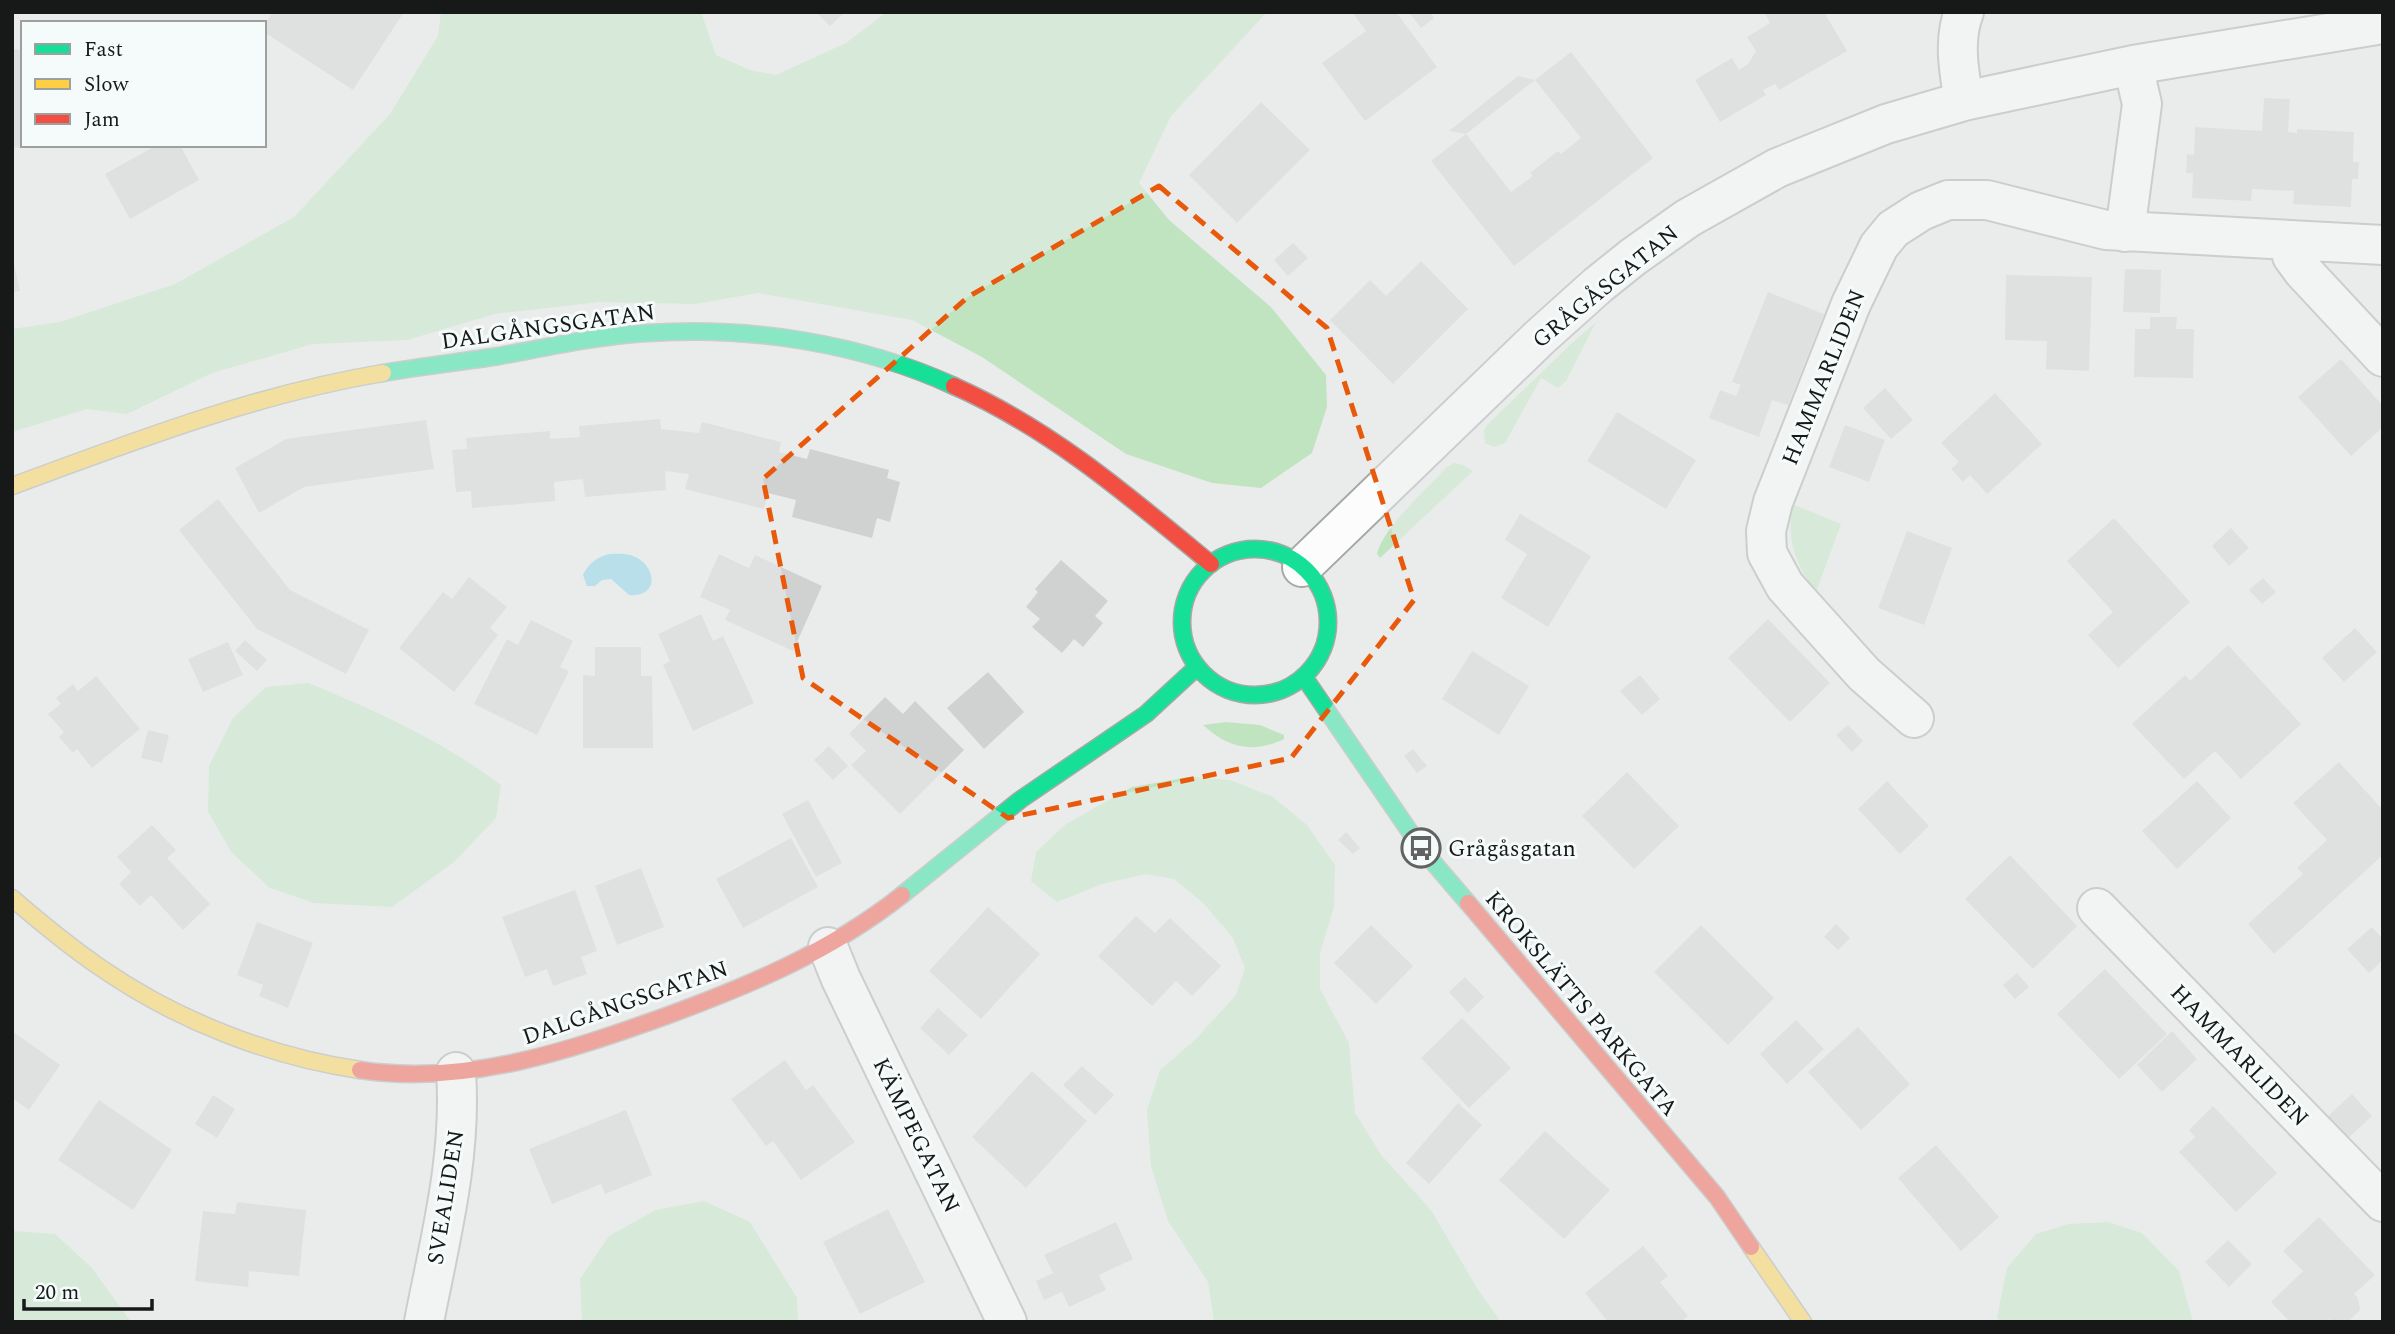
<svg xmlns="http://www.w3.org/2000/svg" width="2395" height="1334" font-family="Spectral,serif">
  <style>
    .green { fill: #c1e4c0 }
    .water { fill: #7fcfe9 }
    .building { fill: #d0d2d1 }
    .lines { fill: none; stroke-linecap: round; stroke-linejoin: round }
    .street-casing { stroke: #a6a8a7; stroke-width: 42 }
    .fast-casing { stroke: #a6a8a7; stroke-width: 19 }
    .slow-casing { stroke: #a6a8a7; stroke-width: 19 }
    .jam-casing { stroke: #a6a8a7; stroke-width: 19 }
    .street { stroke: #fcfcfc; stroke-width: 38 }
    .fast { stroke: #16e098; stroke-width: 16 }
    .slow { stroke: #ffcf43; stroke-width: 16 }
    .jam { stroke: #f24e42; stroke-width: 16 }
    .marked { fill: none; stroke: #e8590c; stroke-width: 5; stroke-dasharray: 14 9; stroke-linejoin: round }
    .labels { text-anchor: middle; stroke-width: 6; stroke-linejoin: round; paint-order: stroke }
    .street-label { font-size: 23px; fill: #171919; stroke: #f5fbfa }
    .poi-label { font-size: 23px; fill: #171919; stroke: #f5fbfa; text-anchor: start }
  </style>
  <rect width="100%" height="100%" fill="#e9eceb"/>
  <path class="green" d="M441,12H701L716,55L750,70L776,75L846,43L887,12H1267L1171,116L1139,183L1169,220L1271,307L1326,375L1327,407L1312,453L1261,488L1212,483L1126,454L982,357L912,320L758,293L695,304L599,302L495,314L407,340L313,344L212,373L127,414L87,409L12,432V329L60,322L175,284L294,217L390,114L438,36Z
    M1596,322L1566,381L1558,388L1541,378L1505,443L1494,447L1485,443L1484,430L1487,425L1572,343Z
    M1454,463L1463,465L1473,471L1380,558L1377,554C1382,529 1428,487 1447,467Z
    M1792,504L1841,524L1816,592C1794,563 1787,540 1792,504Z
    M308,683C375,710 443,741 501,785L496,818L454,862L392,907L314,903L270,888L232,853L208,812L209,766L233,718L266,687Z
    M1226,722L1260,725L1284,735V739C1253,754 1228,748 1203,725Z
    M1189,777L1230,780L1273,797L1307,825L1335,865L1334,907L1320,953V989L1349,1043L1355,1113L1382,1156L1431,1210L1477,1288L1501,1322H1214L1208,1282L1168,1221L1151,1166L1147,1110L1160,1070L1195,1040L1236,995L1245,968L1233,938L1203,903L1174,879L1146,874L1102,884L1057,902L1031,881L1036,852L1066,824L1132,787Z
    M704,1201L750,1222L797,1298L798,1322H582L580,1279L609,1236L656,1210Z
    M2108,1222L2142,1233L2179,1271L2193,1322H2000L1997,1317L2007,1268L2036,1234L2069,1224Z
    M12,1231L55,1234L92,1268L131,1322H12Z"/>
  <path class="water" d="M609,554C617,554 625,553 633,556C657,565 660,598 629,595L611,579L602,580L595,586H587L583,575C588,564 597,557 609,554Z"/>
  <path class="building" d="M273,12H404L353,90L264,32V25Z
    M816,12H845L830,26Z
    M1352,12H1396L1437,67L1365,121L1322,63L1366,31Z
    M1409,12H1430L1434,18L1421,28Z
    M1764,12H1824L1847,51L1779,90L1775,84L1763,90L1766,95L1720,122L1695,80L1732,58L1739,70L1748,64L1756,51L1747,37L1770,23Z
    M12,49L23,50V148L12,147Z
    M1571,52L1653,158L1514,266L1431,161L1466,134L1511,192L1533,176L1530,173L1558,151L1561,154L1581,138L1535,80Z
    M1518,76L1535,80L1466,134L1449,131Z
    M2264,98L2290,99L2288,132L2297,133V129L2354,132L2353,162H2359L2358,179H2352L2351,207L2293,204L2294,191L2252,189L2251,201L2192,198L2193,173H2186L2187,154L2194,155L2195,127L2262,131Z
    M1261,102L1310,150L1237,223L1189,175Z
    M157,145H180L199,180L130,219L105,174Z
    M1293,243L1308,258L1288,276L1274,260Z
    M12,255L20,291L12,292Z
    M1421,261L1468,309L1393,384L1330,320L1370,280L1386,296Z
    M2125,269L2161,270L2160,313L2123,312Z
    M2006,275L2092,277L2089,371L2046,369L2047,341L2005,340Z
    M1768,292L1824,314L1788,405L1772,400L1759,437L1709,418L1720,390L1736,396L1741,385L1732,382Z
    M2150,317H2177L2176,329H2194L2193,378L2134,377L2135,329H2150Z
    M2341,359L2383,406V427L2351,456L2298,397Z
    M1885,388L1913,420L1891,439L1863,408Z
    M1995,393L2042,444L1987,494L1970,475L1963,482L1951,469L1959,462L1941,443Z
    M1617,412L1696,460L1666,509L1587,461Z
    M660,419L661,429L699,433L702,422L781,442L779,452L807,459L810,449L889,470L887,478L900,482L890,522L877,518L872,538L792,517L796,500L768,493L764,509L685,489L689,474L665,471L666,490L585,497L583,479L554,482L555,501L472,508L471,491L456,492L452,450L467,449L466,438L550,431V439L580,437L579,426Z
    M426,420L434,469L304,487L259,513L235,468L286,439Z
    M1845,425L1885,440L1869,482L1829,467Z
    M218,499L290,590L369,630L346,674L257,629L179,530Z
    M1520,514L1591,556L1548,627L1501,598L1527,554L1505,540Z
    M2114,518L2190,602L2118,668L2088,635L2113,612L2067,561Z
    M2231,528L2249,548L2229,566L2212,546Z
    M1907,531L1952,548L1924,625L1878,608Z
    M719,554L749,568L755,555L822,586L793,651L725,620L730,610L700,597Z
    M1061,560L1108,601L1095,616L1103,623L1083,647L1074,639L1062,653L1032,627L1040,619L1026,607L1038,592L1035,589Z
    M469,577L507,607L490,628L498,635L454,692L399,648L443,592L452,599Z
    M2263,578L2276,592L2262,604L2249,590Z
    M701,614L713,641L723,636L754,703L693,731L663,665L670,661L658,634Z
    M1768,619L1830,683L1790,722L1728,658Z
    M531,620L573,641L560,667L569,671L537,735L474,704L507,639L518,645Z
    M2355,628L2377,652L2344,682L2322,658Z
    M245,640L267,660L257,671L235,651Z
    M228,642L243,675L203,692L188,659Z
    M2228,645L2301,724L2241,779L2215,751L2184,779L2132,724L2185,675L2190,681Z
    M595,647H641V676H652L653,748H583V675L595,676Z
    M1472,651L1529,686L1499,735L1442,699Z
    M988,672L1024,712L984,749L947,708Z
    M1640,675L1660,699L1642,715L1620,691Z
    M96,676L140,729L92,768L77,749L73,753L59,737L64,732L48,714L61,704L56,698L73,684L78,691Z
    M885,697L903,714L915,701L964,750L900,814L851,765L866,751L849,734Z
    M1848,725L1863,741L1852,752L1836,735Z
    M148,730L169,735L162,763L141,758Z
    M829,746L848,766L833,780L814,760Z
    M1413,749L1427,766L1417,773L1404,756Z
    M2339,762L2383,810V855L2274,954L2248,924L2303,874L2297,868L2327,840L2293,803Z
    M1627,772L1679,826L1634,869L1582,816Z
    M1887,781L1929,826L1900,854L1858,809Z
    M2197,781L2231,818L2177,869L2142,831Z
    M808,800L842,863L816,877L782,814Z
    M152,825L176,850L167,858L210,904L183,930L151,895L140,906L119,884L131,872L117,857Z
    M1346,832L1360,848L1353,854L1338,840Z
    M791,838L818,887L743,928L716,879Z
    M2010,855L2077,926L2033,969L1965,899Z
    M641,868L664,927L617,945L595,886Z
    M575,890L597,951L581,957L587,974L553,986L547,969L525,977L502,917Z
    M988,907L1040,954L981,1019L929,971Z
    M1136,916L1155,933L1170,918L1221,966L1192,996L1176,981L1152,1006L1098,956Z
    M257,922L313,943L288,1008L259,996L263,985L237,975Z
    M1836,924L1850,938L1838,950L1824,937Z
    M1371,925L1413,966L1376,1004L1334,963Z
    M1701,925L1774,998L1728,1045L1654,972Z
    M2372,927L2383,939V960L2369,973L2347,949Z
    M2105,969L2167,1034L2119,1079L2057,1014Z
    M2017,973L2029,987L2015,999L2003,985Z
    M1465,977L1484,997L1468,1013L1449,992Z
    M938,1008L968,1035L949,1055L920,1028Z
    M1462,1018L1511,1068L1469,1108L1421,1058Z
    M1796,1020L1824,1049L1787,1084L1760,1054Z
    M1858,1027L1910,1084L1861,1130L1808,1072Z
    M12,1031L60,1065L29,1110L12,1098Z
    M2172,1031L2197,1059L2162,1092L2137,1065Z
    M785,1060L806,1090L813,1085L855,1142L801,1180L773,1141L766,1146L731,1099Z
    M1082,1066L1114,1095L1095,1115L1063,1085Z
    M1032,1071L1087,1121L1026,1188L972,1137Z
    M2352,1094L2372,1116L2347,1139L2327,1117Z
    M213,1095L235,1109L217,1138L195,1124Z
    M99,1100L172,1150L133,1210L58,1160Z
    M1458,1103L1482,1125L1429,1184L1406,1163Z
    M2213,1106L2277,1173L2236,1212L2179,1152L2195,1137L2189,1130Z
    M626,1110L652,1175L605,1194L601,1184L552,1204L529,1149Z
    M1545,1131L1610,1190L1564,1239L1499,1180Z
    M1936,1145L1999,1217L1961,1251L1898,1178Z
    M237,1202L306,1210L299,1276L249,1271L248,1287L195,1281L203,1211L235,1214Z
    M888,1209L925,1282L860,1314L823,1242Z
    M2319,1217L2375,1275L2354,1294L2358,1298L2360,1310L2348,1322H2332L2329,1319L2326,1322H2290L2271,1302L2303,1271L2283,1251Z
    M1116,1222L1133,1259L1099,1275L1106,1290L1069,1307L1062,1292L1044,1300L1036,1281L1053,1273L1044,1255Z
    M2228,1240L2252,1264L2229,1287L2205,1262Z
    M1643,1246L1668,1276L1660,1282L1688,1316L1680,1322H1608L1585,1293Z"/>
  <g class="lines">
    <g class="street-casing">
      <path id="street" d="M1964,12C1953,40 1959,72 1964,101
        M2125,232L2142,104L2133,65
        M2293,241L2292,256L2303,271L2383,357
        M1302,567L1539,338L1598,285L1633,257L1688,218L1777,168L1886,124L1964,101L2133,65L2383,24
        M1914,718L1864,674L1785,586L1767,553L1766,531L1773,502L1851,304L1879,246L1893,229L1921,211L1948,200H1987L2106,230L2383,245
        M2097,908L2383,1202
        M828,947L841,979L1007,1322
        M424,1322C440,1239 462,1157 456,1072"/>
    </g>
    <g class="fast-casing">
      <path id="fast" d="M383,373C422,366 461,362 499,356C548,347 597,336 647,333C750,326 860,343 954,386
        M1182 622a73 73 0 1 1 146 0a73 73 0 1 1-146 0Z
        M1304,677L1421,848L1468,903
        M902,895L1020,800L1146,714L1197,667"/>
    </g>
    <g class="slow-casing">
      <path id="slow" d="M12,486C132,442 256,394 383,373
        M12,898C41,923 70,947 101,968C176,1020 270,1057 360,1070
        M1751,1247L1803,1322"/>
    </g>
    <g class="jam-casing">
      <path id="jam" d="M954,386C1051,429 1130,497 1211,564
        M1468,903L1717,1197L1751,1247
        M360,1070C466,1086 568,1051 666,1016C750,985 830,952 902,895"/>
    </g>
    <use href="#street" class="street"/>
    <use href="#fast" class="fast"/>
    <use href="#slow" class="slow"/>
    <use href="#jam" class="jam"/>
  </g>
  <path d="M0 0H2395V1334H0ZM1159,186L1327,328L1414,600L1291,758L1008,818L803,678L763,479L968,297Z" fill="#e9eceb" fill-opacity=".55" fill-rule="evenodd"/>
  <path class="marked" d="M1159,186L1327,328L1414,600L1291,758L1008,818L803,678L763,479L968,297Z"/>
  <defs>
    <g id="bus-ring" transform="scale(2.0125)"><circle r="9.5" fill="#f5fbfa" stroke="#606362" stroke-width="1.5"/><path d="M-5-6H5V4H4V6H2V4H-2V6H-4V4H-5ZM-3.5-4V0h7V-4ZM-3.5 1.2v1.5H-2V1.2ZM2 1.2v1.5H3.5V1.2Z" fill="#606362"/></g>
  </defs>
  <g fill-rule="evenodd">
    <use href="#bus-ring" x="1421" y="848"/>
  </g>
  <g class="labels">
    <g class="street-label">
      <text transform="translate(1605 286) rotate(-39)" y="8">GRÅGÅSGATAN</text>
      <text transform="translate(548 326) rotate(-8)" y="8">DALGÅNGSGATAN</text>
      <text transform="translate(1823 377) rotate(-68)" y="8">HAMMARLIDEN</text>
      <text transform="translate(625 1002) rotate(-19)" y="8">DALGÅNGSGATAN</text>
      <text transform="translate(1582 1003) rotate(50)" y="8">KROKSLÄTTS PARKGATA</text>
      <text transform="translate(2240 1055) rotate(46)" y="8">HAMMARLIDEN</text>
      <text transform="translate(917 1135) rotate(64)" y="8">KÄMPEGATAN</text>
      <text transform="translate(445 1197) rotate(-81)" y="8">SVEALIDEN</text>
    </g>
    <g class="poi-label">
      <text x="1448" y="856">Grågåsgatan</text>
    </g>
  </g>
  <rect width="2395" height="1334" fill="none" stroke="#171919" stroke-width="28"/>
  <rect x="21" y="21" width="245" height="126" fill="#f5fbfa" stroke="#9ca1a0" stroke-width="2"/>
  <rect x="35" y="44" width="35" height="10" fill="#16e098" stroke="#9ca1a0" stroke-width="2"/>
  <text x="84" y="56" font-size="21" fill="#171919">Fast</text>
  <rect x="35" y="79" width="35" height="10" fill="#ffcf43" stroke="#9ca1a0" stroke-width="2"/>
  <text x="84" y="91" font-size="21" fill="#171919">Slow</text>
  <rect x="35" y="114" width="35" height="10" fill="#f24e42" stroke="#9ca1a0" stroke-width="2"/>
  <text x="84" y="126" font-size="21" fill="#171919">Jam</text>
  <path d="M24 1299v10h128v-10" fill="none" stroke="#171919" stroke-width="3.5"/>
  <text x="35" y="1299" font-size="21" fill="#171919" stroke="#f5fbfa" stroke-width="5" paint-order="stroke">20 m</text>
</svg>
